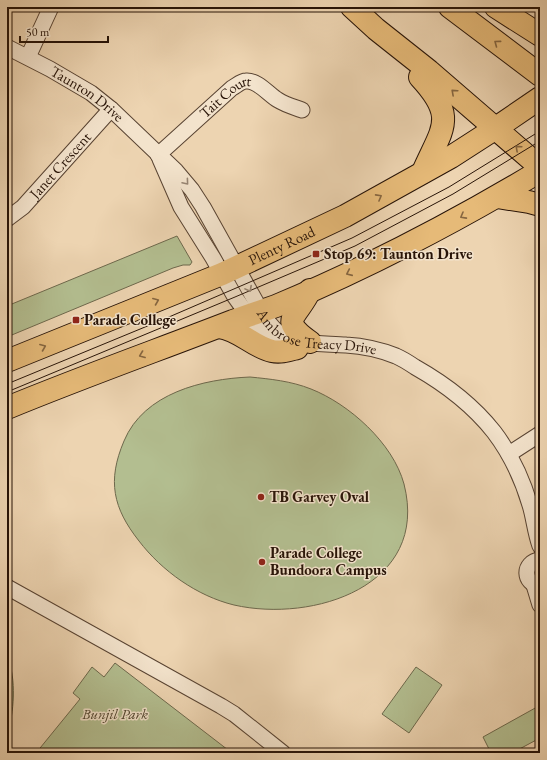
<svg xmlns="http://www.w3.org/2000/svg" width="547" height="760" font-family="'EB Garamond',serif">
  <style>
    .green { fill: #b3be90; stroke: #6d684c }
    .lines { fill: none; stroke-linecap: round; stroke-linejoin: round }
    .minor-casing { stroke: #584332; stroke-width: 17 }
    .highway-casing { stroke: #271307; stroke-width: 24 }
    .minor { stroke: #f3e3cc; stroke-width: 15 }
    .highway { stroke: #e6ba78; stroke-width: 22 }
    .tram { stroke: #271307; stroke-width: 1 }
    .oneway { stroke: #866640 }
    .oneway2 { stroke: #978573 }
    .poi-dot { fill: #8f2418; stroke: #f3e3cc; stroke-width: 1.5 }
    .labels { text-anchor: middle; stroke-width: 3; stroke-linejoin: round; paint-order: stroke }
    .street-label { font-size: 15px; fill: #271307; stroke: #f3e3cc }
    .poi-label { font-size: 15px; font-weight: bold; fill: #271307; stroke: #f3e3cc; text-anchor: start }
    .park-label { font-size: 15px; font-style: italic; fill: #514630; stroke: #f3e3cc }
  </style>
  <rect width="100%" height="100%" fill="#edd4b1"/>
  <filter id="stains"><feTurbulence type="fractalNoise" baseFrequency=".005" numOctaves="4"/><feColorMatrix values="0 0 0 0 .2 0 0 0 0 .09 0 0 0 0 .02 0 0 0 .5 -.17"/></filter>
  <radialGradient id="worn" r=".72"><stop offset=".6" stop-color="#630" stop-opacity="0"/><stop offset="1" stop-color="#630" stop-opacity=".3"/></radialGradient>
  <path class="green" d="M177,236L192,262L190,265H183L173,268L7,337V306Z
    M250,377C270,379 291,381 311,389C349,404 393,443 404,484C430,586 313,623 234,605C197,596 162,571 139,541C113,508 107,481 124,441C144,393 203,379 250,377Z
    M7,655C17,681 14,711 7,737Z
    M115,663L232,753H36L80,699L73,693L92,667L104,677Z
    M416,667L442,685L409,733L382,714Z
    M537,707L540,717V738L512,753H491L483,737Z"/>
  <g class="lines">
    <g class="minor-casing">
      <g id="minor">
        <path id="s1" d="M7,47L50,69L91,93L111,109L176,171L192,190L203,207L261,311C266,319 271,327 278,332C297,346 325,343 346,345C363,346 381,350 396,356C403,359 409,363 415,367C445,384 472,404 494,432C510,453 522,478 530,505C534,518 535,532 540,546"/>
        <path d="M28,57L51,7"/>
        <path id="s2" d="M158,155L232,88C236,86 241,81 246,81C258,80 269,95 278,100C286,105 294,107 302,110"/>
        <path d="M160,159L181,207L213,258L235,297L260,332L268,338L284,345"/>
        <path id="s3" d="M7,219L23,207L111,109"/>
        <path d="M509,454L540,434"/>
        <path d="M540,560C522,562 523,584 540,586"/>
        <path d="M534,585L540,605"/>
        <path d="M7,587L221,706L234,714L283,753"/>
      </g>
    </g>
    <g class="highway-casing">
      <g id="highway">
        <path d="M352,7L376,29L429,71L540,167"/>
        <path d="M450,7L540,75"/>
        <path d="M496,7L540,35"/>
        <path d="M420,77C458,118 442,128 423,172"/>
        <path d="M497,197L529,202L540,205"/>
        <path d="M310,290C298,317 277,319 310,342"/>
        <path d="M219,327C239,329 253,347 272,351C281,353 289,350 297,348"/>
        <path id="s4" d="M7,361L222,274L345,216L451,157L496,128L540,98"/>
        <path d="M7,408C82,377 158,350 233,321C247,316 262,311 276,306C367,268 455,222 540,171"/>
      </g>
    </g>
    <use href="#minor" class="minor"/>
    <use href="#highway" class="highway"/>
    <path class="tram" d="M7,384L162,320L352,238L449,187L540,131
      M7,392L235,297L355,246L453,194L540,141"/>
  </g>
  <defs><path id="oneway-chevron" d="M-2-3.5L2.5 0L-2 3.5" fill="none" stroke-width="1.6" stroke-linecap="round" stroke-linejoin="round"/></defs>
  <g class="oneway">
    <use href="#oneway-chevron" transform="translate(497 43) rotate(-143)"/>
    <use href="#oneway-chevron" transform="translate(454 92) rotate(-138)"/>
    <use href="#oneway-chevron" transform="translate(518 148) rotate(-138)"/>
    <use href="#oneway-chevron" transform="translate(379 197) rotate(-29)"/>
    <use href="#oneway-chevron" transform="translate(463 216) rotate(151)"/>
    <use href="#oneway-chevron" transform="translate(349 273) rotate(156)"/>
    <use href="#oneway-chevron" transform="translate(156 301) rotate(-22)"/>
    <use href="#oneway-chevron" transform="translate(43 347) rotate(-22)"/>
    <use href="#oneway-chevron" transform="translate(142 355) rotate(159)"/>
  </g>
  <g class="oneway2">
    <use href="#oneway-chevron" transform="translate(186 182) rotate(50)"/>
    <use href="#oneway-chevron" transform="translate(249 289) rotate(62)"/>
  </g>
  <g class="poi-dot">
    <rect x="312" y="250" width="8" height="8" rx="2"/>
    <rect x="72" y="316" width="8" height="8" rx="2"/>
    <circle cx="261" cy="497" r="4"/>
    <circle cx="262" cy="562" r="4"/>
  </g>
  <g class="labels">
    <g class="street-label">
      <text dy="5" stroke="none"><textPath href="#s1" startOffset="93">Taunton Drive</textPath></text>
      <text dy="5" stroke="none"><textPath href="#s2" startOffset="90">Tait Court</textPath></text>
      <text dy="5" stroke="none"><textPath href="#s3" startOffset="76">Janet Crescent</textPath></text>
      <text dy="5" stroke="none"><textPath href="#s4" startOffset="298">Plenty Road</textPath></text>
      <text dy="5" stroke="none"><textPath href="#s1" startOffset="439">Ambrose Treacy Drive</textPath></text>
    </g>
    <g class="poi-label">
      <text x="324" y="259">Stop 69: Taunton Drive</text>
      <text x="84" y="325">Parade College</text>
      <text x="269" y="502">TB Garvey Oval</text>
      <text x="270" y="558">Parade College<tspan x="270" dy="17">Bundoora Campus</tspan></text>
    </g>
    <g class="park-label">
      <text x="115" y="719">Bunjil Park</text>
    </g>
  </g>
  <rect width="547" height="760" fill="none" stroke="#edd4b1" stroke-width="24"/>
  <rect x="8" y="8" width="531" height="744" fill="none" stroke="#271307" stroke-width="2"/>
  <rect x="12" y="12" width="523" height="736" fill="none" stroke="#271307"/>
  <path d="M20 36v6h88v-6" fill="none" stroke="#271307" stroke-width="2"/>
  <text x="26" y="36" font-size="12" fill="#271307" stroke="#f3e3cc" stroke-width="3" paint-order="stroke">50 m</text>
  <rect width="100%" height="100%" filter="url(#stains)"/>
  <rect width="100%" height="100%" fill="url(#worn)"/>
</svg>
